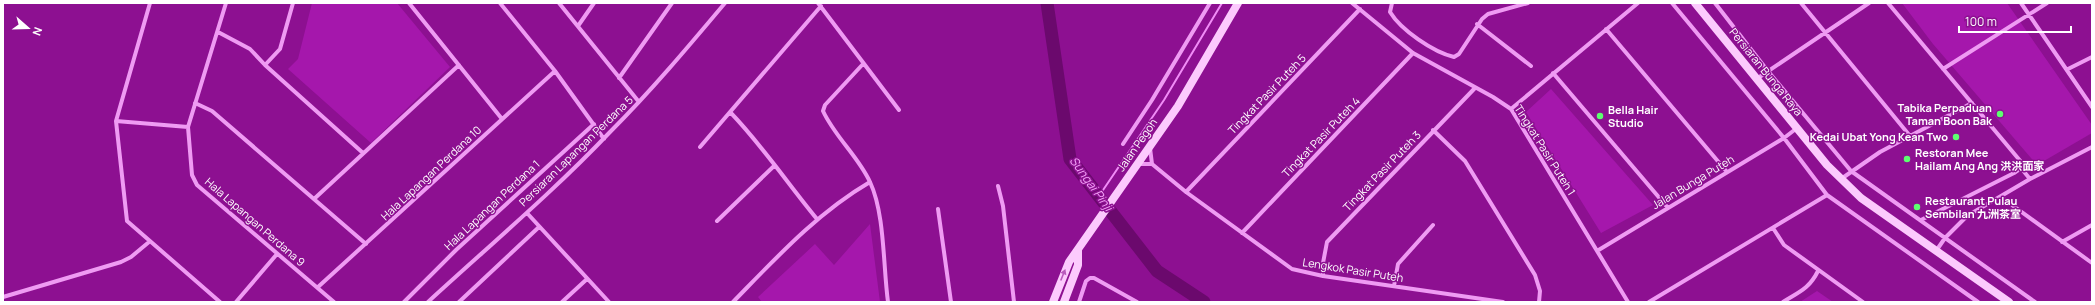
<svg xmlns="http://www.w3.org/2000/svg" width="2095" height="305" font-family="Manrope,'Noto Sans SC',sans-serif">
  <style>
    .green { fill: #a517ac }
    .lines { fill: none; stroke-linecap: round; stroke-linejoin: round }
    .stream { stroke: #f18cf7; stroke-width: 2 }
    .river { stroke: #6b096d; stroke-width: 13 }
    .street { stroke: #ef9bf3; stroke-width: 4 }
    .secondary { stroke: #fccafd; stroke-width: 8 }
    .oneway { fill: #b95abc }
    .poi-dot { fill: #5dff70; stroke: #8d1091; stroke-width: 1.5 }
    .labels { text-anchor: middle; stroke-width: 3; stroke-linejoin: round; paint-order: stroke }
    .street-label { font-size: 11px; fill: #fff; stroke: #8d1091 }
    .poi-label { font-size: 11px; font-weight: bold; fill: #fff; stroke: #8d1091; text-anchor: start }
    .water-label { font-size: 12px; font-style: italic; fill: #f6a7fa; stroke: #8d1091 }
  </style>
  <rect width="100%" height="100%" fill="#8d1091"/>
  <path class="green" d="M312,3H397L450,67L371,143L288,69L298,59Z
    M1902,3H2007L2092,125V133L2037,165L1933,44Z
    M1551,89L1653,205L1601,233L1526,112Z
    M870,224L880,302H762L758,297L815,244L834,265Z
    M1817,291L1833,302H1800Z"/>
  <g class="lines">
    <path class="stream" d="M1099,196L1164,100L1222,3"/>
    <path class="river" d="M1047,3L1070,159L1157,271L1204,302"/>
    <path class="street" d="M150,3L116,121L127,221L220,302
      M226,3L188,127L192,175L197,185L334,302
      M409,3L502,119
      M500,3L555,71L604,139
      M559,3L639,102
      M818,3L899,110
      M1352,3L1413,53L1493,97L1511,109L1628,302
      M1392,3L1390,12C1401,30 1433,52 1454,57L1459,54L1482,19L1488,14L1528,3
      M1672,3L1784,138L1827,195L1978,302
      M1715,3L1767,70L1851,171L2035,302
      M1801,3L1910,136
      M1888,3L2022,163L2021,168L2014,173L1921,220
      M2021,3L2092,107
      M1477,24L1531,66
      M578,26L594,3
      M1606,29L1727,172
      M218,32L250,49L265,65L363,153
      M863,64L825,105L823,111C835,137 858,156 870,182C885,214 883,266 888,302
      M265,65L280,49L293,3
      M1943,69L2047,3
      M2068,69L2092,57
      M1553,73L1668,208
      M619,78L672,3
      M1758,78L1869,3
      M195,103L212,111L366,244
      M1511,109L1638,3
      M730,112C762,145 788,184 817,219
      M116,121L188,127
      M1433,130L1465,161L1535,275L1540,291L1539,302
      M1123,144L1152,100L1210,3
      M700,147L821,6
      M1150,148L1152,164
      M1138,164H1152L1186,192L1292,269L1323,276L1503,302
      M2021,168L2030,179
      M1841,179L1880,152L1972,103
      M998,186L1003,206L1014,302
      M1186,192L1360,9
      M2001,197L2092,263
      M314,199L459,65
      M938,209L951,302
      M527,213L609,302
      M717,221L774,166
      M1773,228L1784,245L1863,302
      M1242,233L1413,53
      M2062,242L2092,225
      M1597,251L1784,138L1797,128
      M1936,251L1945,238L1967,216L2030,179L2092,147
      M1323,276V263L1327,242L1475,88
      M1394,286L1398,264L1433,225
      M318,287L555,71
      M3,297L121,262L131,257L149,242
      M236,302L277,254
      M404,302L456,250L594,124
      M428,302C489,246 553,192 610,132C651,91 688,47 725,3
      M459,302L539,227
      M562,302L587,279
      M733,302C776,258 817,213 870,182
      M1079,302L1086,281L1090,278H1094L1137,302
      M1649,302L1827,195
      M1783,302C1799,292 1809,289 1818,271"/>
    <path class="secondary" d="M1695,3L1827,165L1861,198L2009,302
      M1053,302L1069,262L1178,106L1238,3
      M1064,302L1078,265V251"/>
  </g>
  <defs><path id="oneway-solid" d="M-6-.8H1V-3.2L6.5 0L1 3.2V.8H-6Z"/></defs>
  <use class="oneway" href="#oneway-solid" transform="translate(1063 275) rotate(-68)"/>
  <g class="poi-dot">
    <circle cx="2000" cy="114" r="4"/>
    <circle cx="1600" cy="116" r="4"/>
    <circle cx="1956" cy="137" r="4"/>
    <circle cx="1907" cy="159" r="4"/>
    <circle cx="1917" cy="207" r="4"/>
  </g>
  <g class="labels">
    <g class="street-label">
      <text transform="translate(1766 72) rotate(51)" y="4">Persiaran Bunga Raya</text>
      <text transform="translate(1267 94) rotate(-46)" y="4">Tingkat Pasir Puteh 5</text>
      <text transform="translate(1321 137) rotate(-46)" y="4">Tingkat Pasir Puteh 4</text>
      <text transform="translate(1137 145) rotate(-55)" y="4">Jalan Pegoh</text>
      <text transform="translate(1545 150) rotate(58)" y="4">Tingkat Pasir Puteh 1</text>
      <text transform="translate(576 151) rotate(-44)" y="4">Persiaran Lapangan Perdana 5</text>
      <text transform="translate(1382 171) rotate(-46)" y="4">Tingkat Pasir Puteh 3</text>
      <text transform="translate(431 173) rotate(-43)" y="4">Hala Lapangan Perdana 10</text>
      <text transform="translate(1693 182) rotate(-31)" y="4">Jalan Bunga Puteh</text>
      <text transform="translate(492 205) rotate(-43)" y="4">Hala Lapangan Perdana 1</text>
      <text transform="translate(255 222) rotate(41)" y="4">Hala Lapangan Perdana 9</text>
      <text transform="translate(1353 270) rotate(9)" y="4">Lengkok Pasir Puteh</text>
    </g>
    <g class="poi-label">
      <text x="1992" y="112" text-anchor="end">Tabika Perpaduan<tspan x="1992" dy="13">Taman Boon Bak</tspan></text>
      <text x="1608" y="114">Bella Hair<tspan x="1608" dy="13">Studio</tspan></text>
      <text x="1948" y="141" text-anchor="end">Kedai Ubat Yong Kean Two</text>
      <text x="1915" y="157">Restoran Mee<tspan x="1915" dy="13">Hailam Ang Ang 洪洪面家</tspan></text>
      <text x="1925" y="205">Restaurant Pulau<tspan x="1925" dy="13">Sembilan 九洲茶室</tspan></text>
    </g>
    <g class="water-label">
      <text transform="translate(1091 184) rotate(54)" y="4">Sungai Pinji</text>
    </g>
  </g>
  <rect width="2095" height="305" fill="none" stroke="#ffffff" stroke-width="8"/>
  <g transform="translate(28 28) rotate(110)" stroke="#8d1091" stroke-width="3" paint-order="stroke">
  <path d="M0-3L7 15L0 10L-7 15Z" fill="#ffffff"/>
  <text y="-6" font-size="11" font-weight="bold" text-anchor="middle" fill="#ffffff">N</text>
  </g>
  <path d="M1959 26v6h112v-6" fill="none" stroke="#ffffff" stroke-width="2"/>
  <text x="1965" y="26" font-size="12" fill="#ffffff" stroke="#8d1091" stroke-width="3" paint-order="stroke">100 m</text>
</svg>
